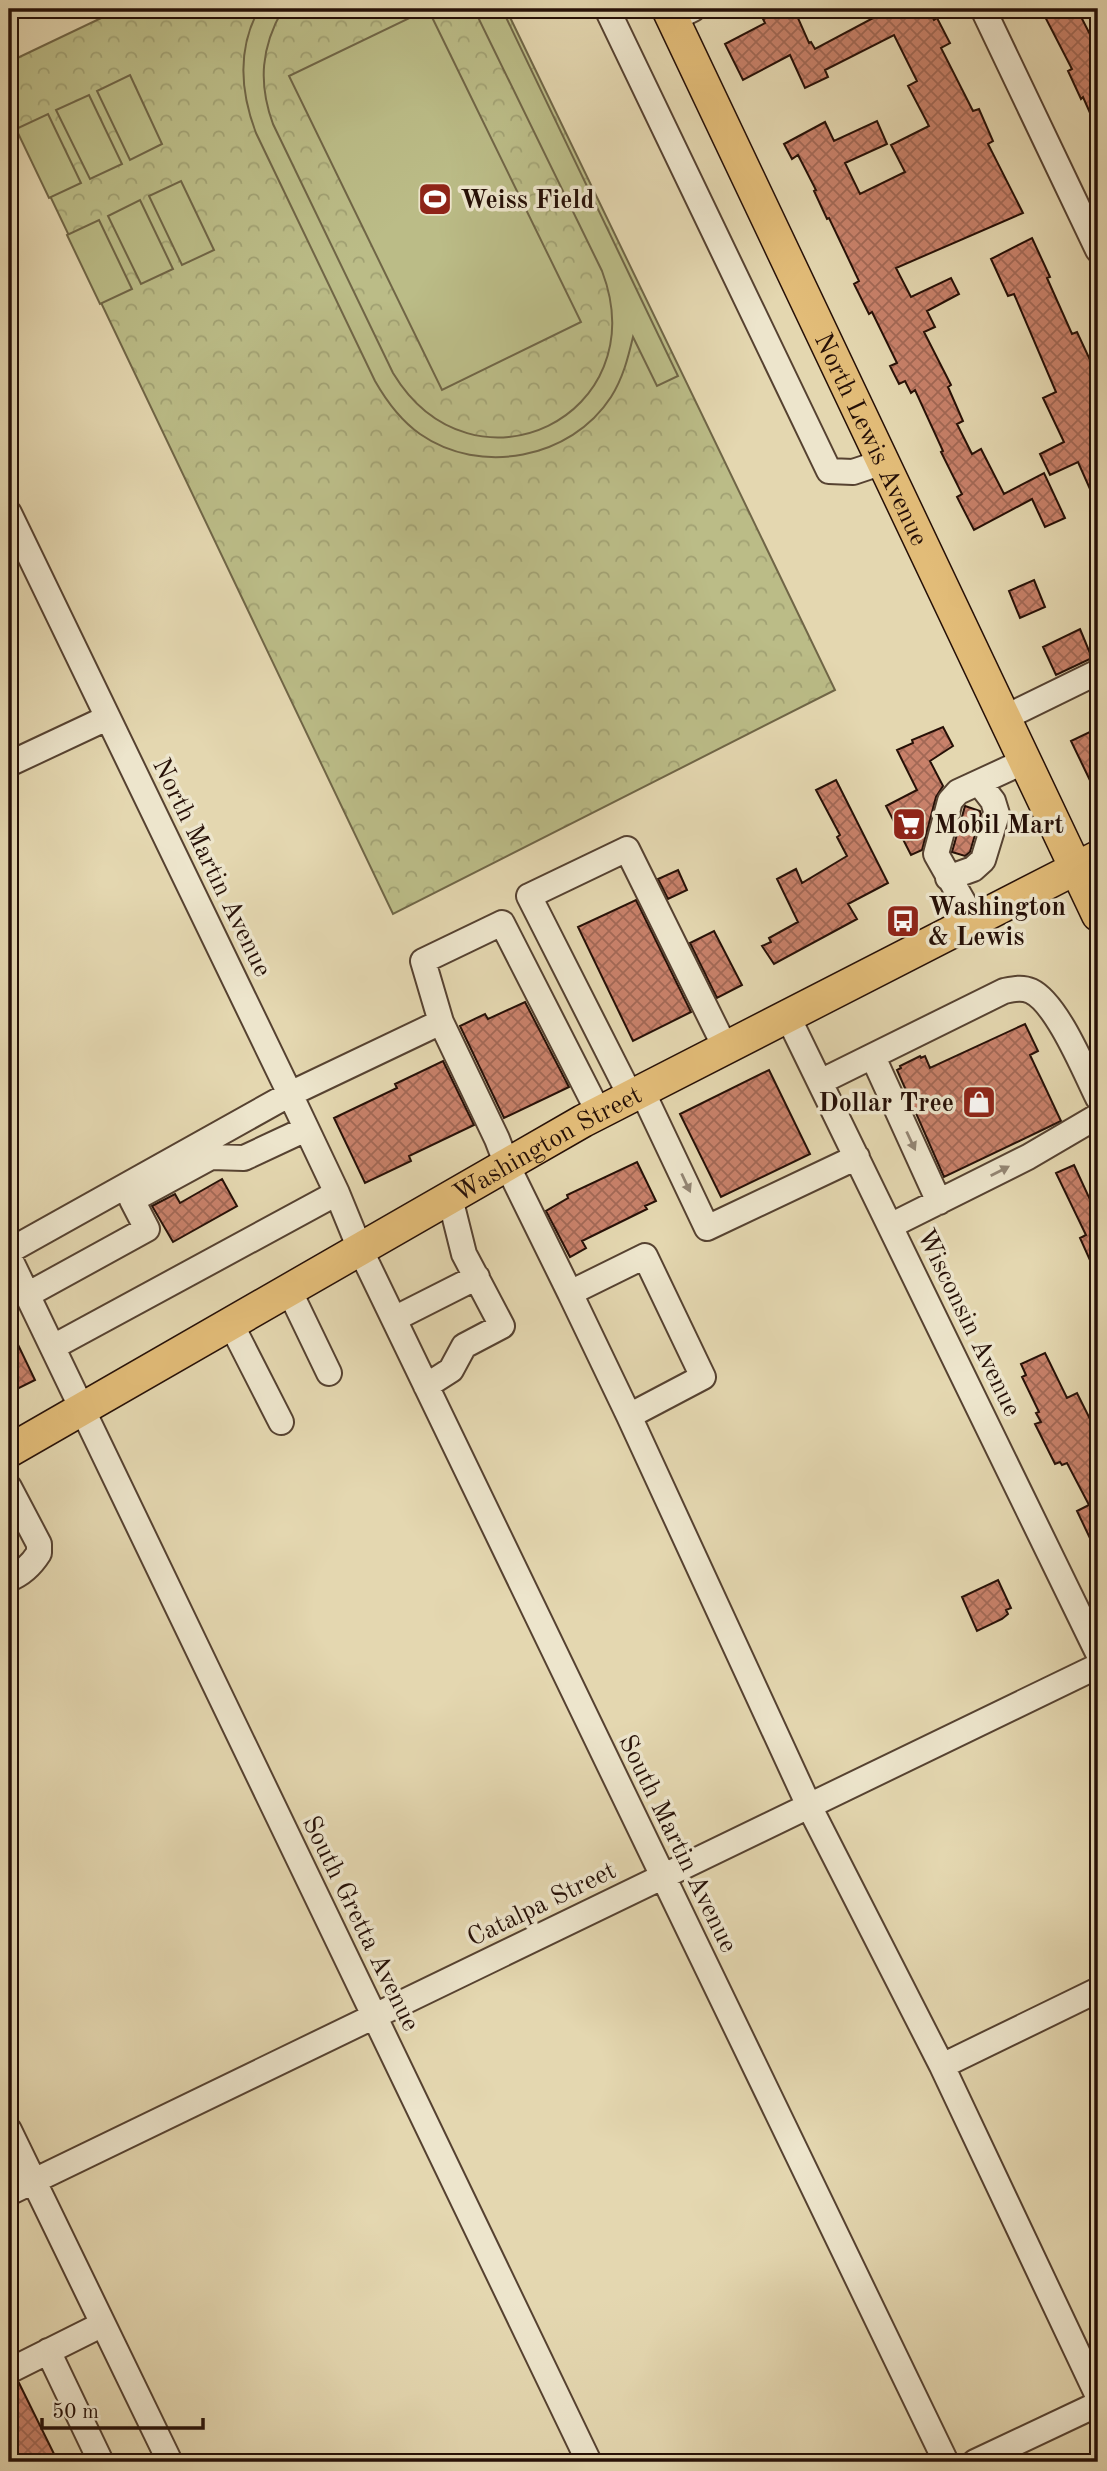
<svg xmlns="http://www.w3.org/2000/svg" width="1107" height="2471" font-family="'Old Standard TT',serif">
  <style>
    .park { fill: url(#park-crowns); stroke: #706647; stroke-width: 2 }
    .garden { fill: #bbbc87; stroke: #706647; stroke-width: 2 }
    .building { fill: url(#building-cross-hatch); stroke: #261007; stroke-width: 2 }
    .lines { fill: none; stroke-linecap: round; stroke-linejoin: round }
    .minor-casing { stroke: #564231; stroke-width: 28 }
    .major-casing { stroke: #261007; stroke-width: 35 }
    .minor { stroke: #ede5cc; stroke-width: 24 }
    .major { stroke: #e2bc78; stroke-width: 32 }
    .oneway { fill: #938573 }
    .labels { text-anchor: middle; stroke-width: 7; stroke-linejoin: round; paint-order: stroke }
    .poi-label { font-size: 26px; font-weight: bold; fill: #261007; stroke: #ede5cc; text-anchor: start }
    .street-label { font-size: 26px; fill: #261007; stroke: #ede5cc }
  </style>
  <defs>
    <pattern id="park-crowns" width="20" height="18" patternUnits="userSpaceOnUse" patternTransform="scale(1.75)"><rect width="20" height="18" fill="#bbbc87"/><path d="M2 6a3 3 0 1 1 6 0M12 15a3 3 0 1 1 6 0" fill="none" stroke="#a1a173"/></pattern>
    <pattern id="building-cross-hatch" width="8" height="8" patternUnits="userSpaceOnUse" patternTransform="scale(1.75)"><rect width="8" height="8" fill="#c8816a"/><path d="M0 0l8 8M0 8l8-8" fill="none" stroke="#a26855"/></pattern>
  </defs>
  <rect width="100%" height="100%" fill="#e4d7b0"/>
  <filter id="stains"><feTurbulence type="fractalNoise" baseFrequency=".00286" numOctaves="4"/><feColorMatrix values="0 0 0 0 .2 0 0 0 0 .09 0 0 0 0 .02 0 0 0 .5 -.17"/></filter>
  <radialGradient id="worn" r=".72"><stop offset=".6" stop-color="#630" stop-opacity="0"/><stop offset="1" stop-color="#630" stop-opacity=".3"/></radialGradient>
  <path class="park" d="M120,9H506L835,690L393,914L9,110V62Z"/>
  <path class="garden" d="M259,9H283C261,47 258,83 273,124L393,373C473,505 657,416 602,271L474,9H502L678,376L657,386L633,337C628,358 623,378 611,397C571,459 480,476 420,434C400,420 387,402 375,381L256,133C240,91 237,49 259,9Z
    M428,9L581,322L442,390L289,76Z
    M130,75L162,144L130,160L97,91Z
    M89,95L122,164L90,179L56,110Z
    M48,114L81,183L49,198L16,129Z
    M181,181L214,250L182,265L149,196Z
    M140,200L173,269L141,284L108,216Z
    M99,220L132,289L100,304L67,235Z"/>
  <path class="building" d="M787,9H794L809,43L811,42L815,49L877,16L874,9H929L934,20L937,18L950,43L941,48L973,111L979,109L993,141L988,144L1023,213L896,268L911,297L951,278L959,294L927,311L935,327L924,332L951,385L948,387L963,421L957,424L972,454L981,449L1004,494L1044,473L1065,518L1045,527L1032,499L974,530L957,497L962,494L941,452L943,451L915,390L911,393L905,381L899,384L890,366L897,363L872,312L869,314L854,284L859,281L829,218L827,219L814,191L816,190L798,155L792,159L784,144L825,122L834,141L877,121L887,144L845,163L860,194L905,172L891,145L929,126L908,86L917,81L894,35L825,70L828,77L805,88L790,55L743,80L725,44L765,23L763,19Z
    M1041,9H1077L1098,50V131L1083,97L1081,99L1068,71L1072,69Z
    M1032,238L1050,277L1047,278L1072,334L1077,332L1098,377V507L1078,462L1050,475L1040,454L1064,442L1043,398L1056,392L1014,294L1008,296L991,259Z
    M1034,580L1045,607L1020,618L1009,591Z
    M1080,629L1092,658L1056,675L1043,647Z
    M943,727L953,746L930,761L943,786L936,797L922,850L911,855L886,806L917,790L897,750L913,743L912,740Z
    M1098,728V797L1071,741Z
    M836,780L888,883L848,904L857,919L774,964L762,946L771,942L769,938L798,922L777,879L796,869L802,883L847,856L837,837L840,835L816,790Z
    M965,806L980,811L981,814L970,852L965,856L952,852Z
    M678,870L687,890L668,899L658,879Z
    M636,900L691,1012L633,1041L578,927Z
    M714,931L742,985L717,998L690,943Z
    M525,1002L569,1087L504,1118L460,1026L485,1014L488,1019Z
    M1025,1024L1038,1051L1030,1055L1061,1121L944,1177L897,1070L901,1068L900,1066L920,1056L921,1058L925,1056L930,1068Z
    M443,1061L474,1125L409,1156L411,1161L365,1183L334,1118L397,1088L395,1084Z
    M769,1070L810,1154L721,1197L680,1114Z
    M637,1162L656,1201L645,1206L647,1209L582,1241L586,1248L570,1257L546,1211L568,1198L567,1195Z
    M1074,1165L1092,1204L1098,1201V1278L1080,1238L1086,1235L1056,1173Z
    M222,1179L237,1206L173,1242L152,1206L175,1194L180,1203Z
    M9,1326L35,1380L9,1393Z
    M1045,1353L1067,1398L1077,1393L1098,1435V1555L1077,1511L1089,1505L1067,1463L1062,1465L1060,1462L1055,1464L1035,1424L1041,1422L1036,1413L1039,1412L1022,1377L1026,1375L1021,1364Z
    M998,1580L1011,1608L1006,1610L1008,1614L1002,1619L977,1631L962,1597Z
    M19,2383L58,2462H9V2386Z"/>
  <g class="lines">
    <g class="minor-casing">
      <path id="minor" d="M607,9L829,471L853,472L883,462
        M983,9L1098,250
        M673,19L693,9
        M9,513L290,1094L337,1193L360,1249L946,2462
        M1004,718L1098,672
        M9,764L107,718
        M948,878L973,869L983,860L997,814L993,801L979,783
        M974,921L936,854L950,801L958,792L1025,761
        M788,1017L1098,1653
        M873,1057L939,1202
        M820,1082L1004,991C1014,989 1022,987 1031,991C1057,1003 1085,1072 1098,1098
        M642,1091L707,1228L857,1157
        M631,1097L529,896L627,849L726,1049
        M599,1113L502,923L423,961L441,1022L497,1139L507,1165L570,1293L645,1256L703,1377L629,1416
        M890,1226L1028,1157L1098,1116
        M9,1251L290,1094L441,1022
        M9,1257L589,2462
        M289,1290L329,1373
        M570,1293L629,1416L809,1806L942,2066L1098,2396
        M27,1295L147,1229L132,1200L211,1157L244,1158L306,1129
        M394,1319L477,1277
        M231,1324L281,1422
        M53,1347L337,1193
        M426,1386L451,1370L464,1346L502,1326L464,1254L450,1198
        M9,1487L39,1544V1553C32,1564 22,1574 9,1579
        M942,2066L1098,1990
        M9,2130L170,2462
        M9,2193L1098,1666
        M48,2351L101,2462
        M9,2371L103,2324
        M975,2462L1098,2404"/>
    </g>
    <g class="major-casing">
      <g id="major">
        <path id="s1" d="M668,9L1098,915"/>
        <path id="s2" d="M9,1451L583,1121L1098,857"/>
      </g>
    </g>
    <use href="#minor" class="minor"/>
    <use href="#major" class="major"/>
  </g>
  <defs><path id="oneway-solid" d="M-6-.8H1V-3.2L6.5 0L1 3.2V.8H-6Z" transform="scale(1.75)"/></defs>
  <g class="oneway">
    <use href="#oneway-solid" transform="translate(911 1141) rotate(65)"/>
    <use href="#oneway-solid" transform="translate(1000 1171) rotate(-27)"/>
    <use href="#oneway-solid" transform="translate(686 1183) rotate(65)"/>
  </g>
  <defs>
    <g id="stadium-square" transform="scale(1.75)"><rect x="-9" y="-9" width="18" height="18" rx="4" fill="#8f2418" stroke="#ede5cc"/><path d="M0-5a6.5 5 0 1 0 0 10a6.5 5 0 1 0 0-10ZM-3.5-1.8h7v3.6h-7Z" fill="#fff"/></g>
    <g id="supermarket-square" transform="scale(1.75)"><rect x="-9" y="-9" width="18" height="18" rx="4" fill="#8f2418" stroke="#ede5cc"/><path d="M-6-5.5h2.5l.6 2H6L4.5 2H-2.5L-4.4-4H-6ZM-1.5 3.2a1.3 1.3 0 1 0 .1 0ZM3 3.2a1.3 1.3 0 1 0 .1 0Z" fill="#fff"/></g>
    <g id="bus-square" transform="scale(1.75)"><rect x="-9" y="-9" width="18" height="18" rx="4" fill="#8f2418" stroke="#ede5cc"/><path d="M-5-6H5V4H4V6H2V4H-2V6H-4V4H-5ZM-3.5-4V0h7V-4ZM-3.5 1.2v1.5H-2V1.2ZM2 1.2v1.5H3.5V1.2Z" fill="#fff"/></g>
    <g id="shop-square" transform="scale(1.75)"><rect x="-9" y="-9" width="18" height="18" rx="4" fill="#8f2418" stroke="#ede5cc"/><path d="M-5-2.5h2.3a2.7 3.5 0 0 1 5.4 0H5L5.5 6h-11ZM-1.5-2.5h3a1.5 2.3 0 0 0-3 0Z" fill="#fff"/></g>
  </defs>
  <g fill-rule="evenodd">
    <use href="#stadium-square" x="435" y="199"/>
    <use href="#supermarket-square" x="909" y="824"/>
    <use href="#bus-square" x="903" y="921"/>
    <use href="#shop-square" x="979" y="1102"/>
  </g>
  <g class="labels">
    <g class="poi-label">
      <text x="460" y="208">Weiss Field</text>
      <text x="934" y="833">Mobil Mart</text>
      <text x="928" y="915">Washington<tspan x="928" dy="30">&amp; Lewis</tspan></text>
      <text x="954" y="1111" text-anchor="end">Dollar Tree</text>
    </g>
    <g class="street-label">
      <text dy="9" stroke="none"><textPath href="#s1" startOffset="476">North Lewis Avenue</textPath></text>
      <text transform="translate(213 867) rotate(64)" y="9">North Martin Avenue</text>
      <text dy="9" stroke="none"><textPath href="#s2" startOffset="620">Washington Street</textPath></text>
      <text transform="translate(970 1322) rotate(64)" y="9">Wisconsin Avenue</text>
      <text transform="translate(679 1843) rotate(64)" y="9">South Martin Avenue</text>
      <text transform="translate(541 1903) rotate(-26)" y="9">Catalpa Street</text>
      <text transform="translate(362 1923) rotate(64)" y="9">South Gretta Avenue</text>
    </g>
  </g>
  <rect width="1107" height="2471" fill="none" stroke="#e4d7b0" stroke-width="35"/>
  <rect x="10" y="10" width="1086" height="2450" fill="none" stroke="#261007" stroke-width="3.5"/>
  <rect x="18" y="18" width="1072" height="2436" fill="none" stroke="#261007" stroke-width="2"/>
  <path d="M42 2418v10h161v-10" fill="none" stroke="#261007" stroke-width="3.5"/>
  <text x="52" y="2418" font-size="21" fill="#261007" stroke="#ede5cc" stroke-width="5" paint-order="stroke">50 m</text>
  <rect width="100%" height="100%" filter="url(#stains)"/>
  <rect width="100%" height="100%" fill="url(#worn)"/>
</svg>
